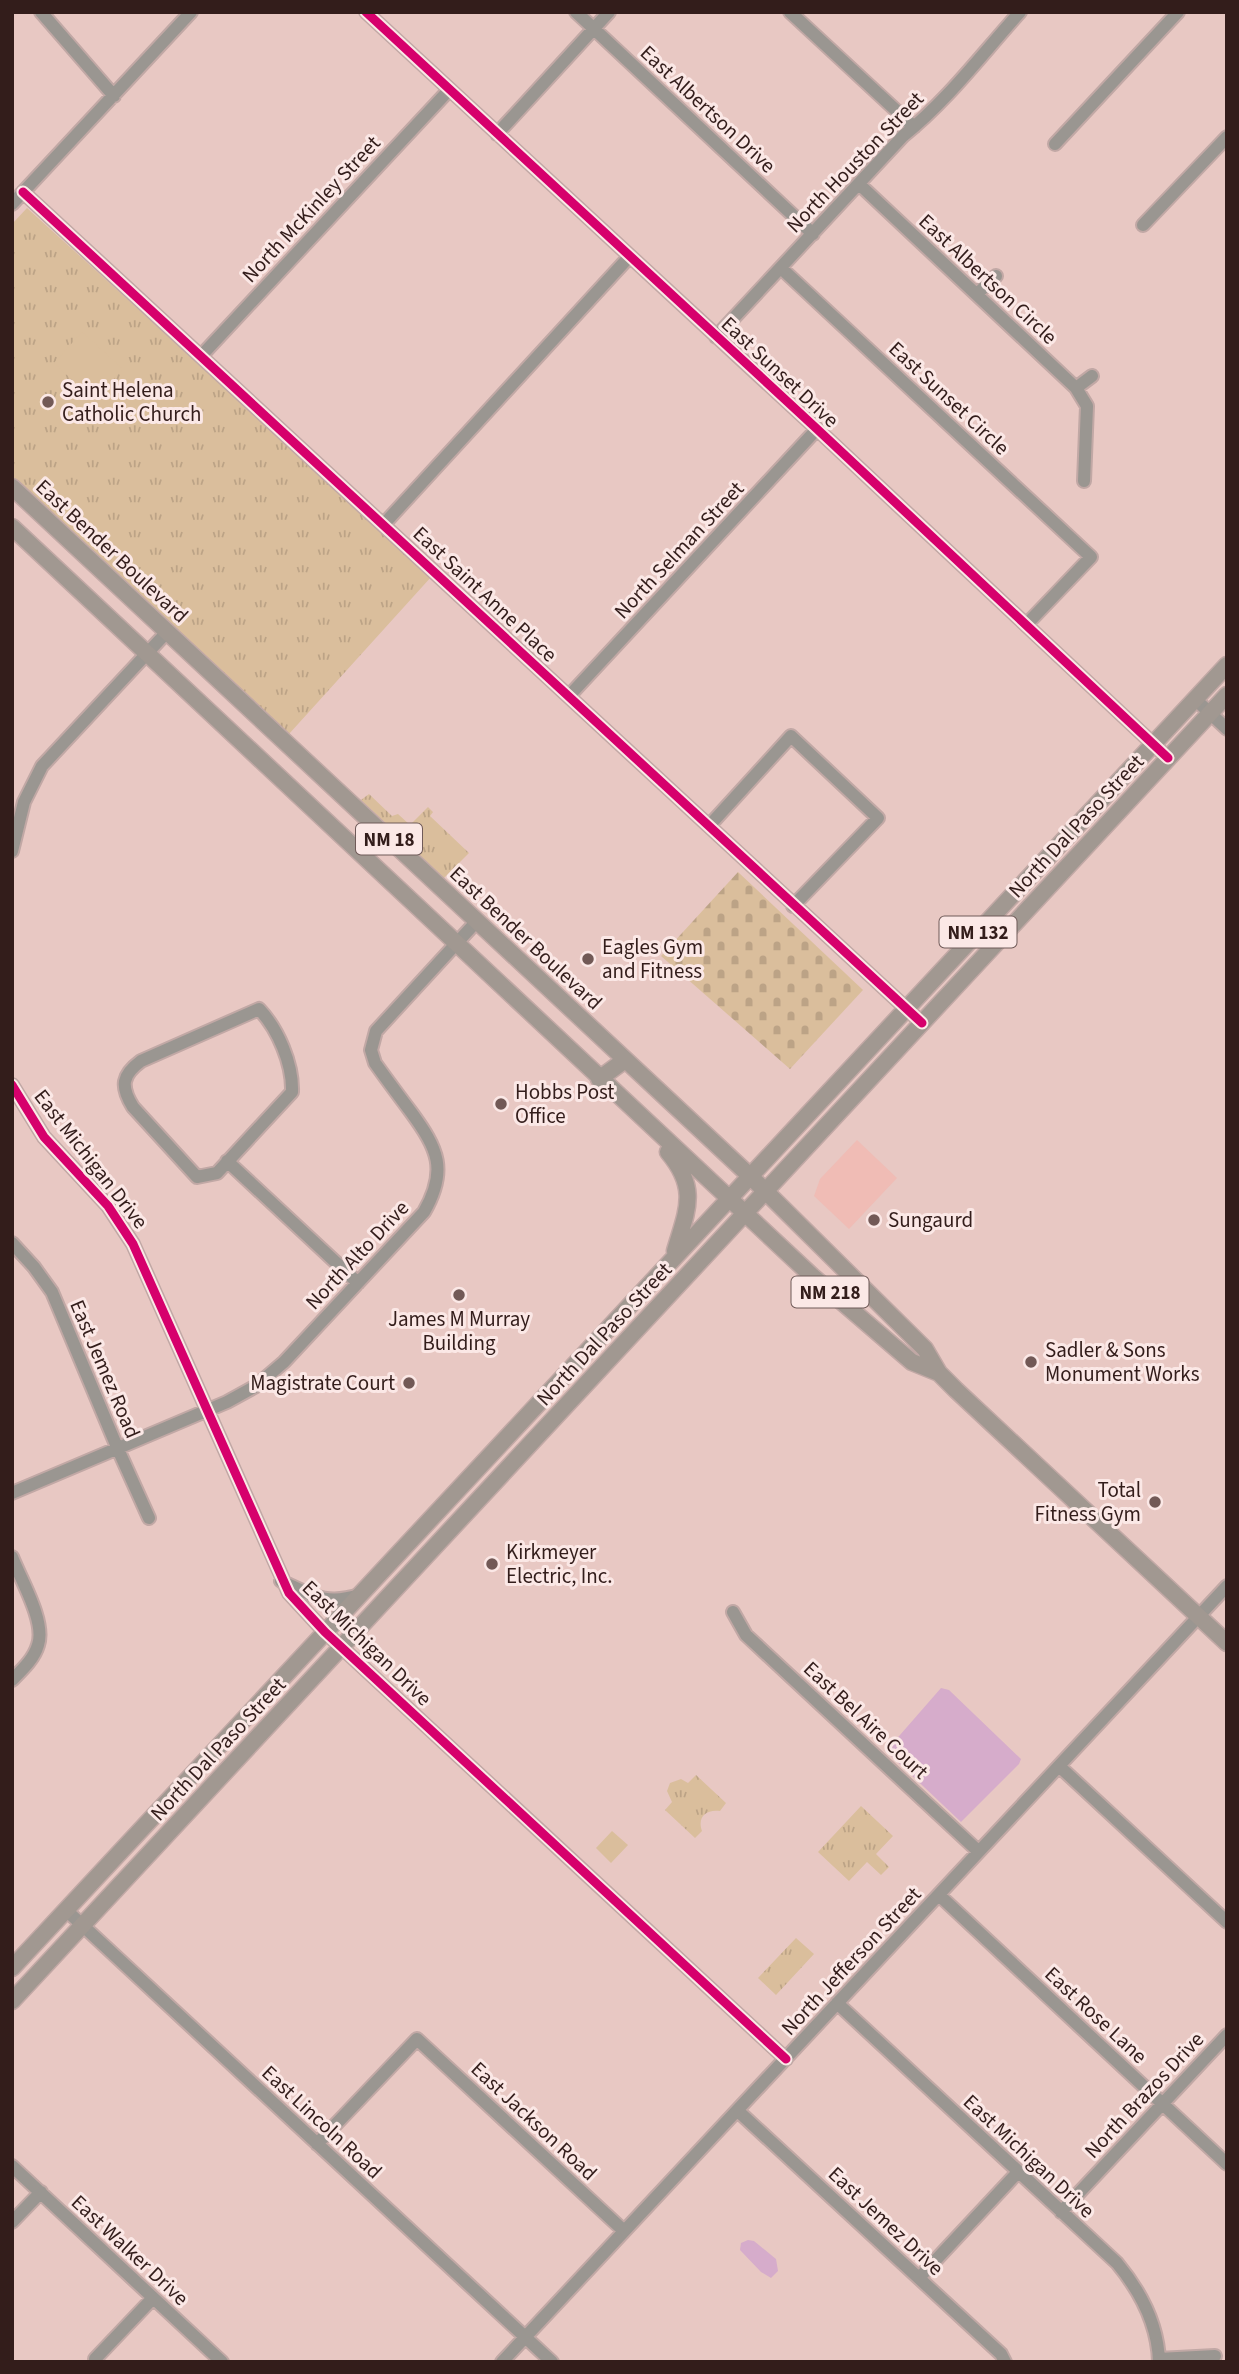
<svg xmlns="http://www.w3.org/2000/svg" width="1239" height="2374" font-family="'Source Sans 3',sans-serif">
  <style>
    .built { fill: #f0bcb5 }
    .grass { fill: url(#grass-tufts) }
    .cemetery { fill: url(#cemetery-stones) }
    .pitch { fill: #dabe9c }
    .water { fill: #d6accb }
    .lines { fill: none; stroke-linecap: round; stroke-linejoin: round }
    .minor-casing { stroke: #c1a8a5; stroke-width: 16 }
    .major-casing { stroke: #c1a8a5; stroke-width: 19 }
    .minor { stroke: #9a9691; stroke-width: 12 }
    .major { stroke: #a19891; stroke-width: 16 }
    .cycleway-casing { stroke: #fbe8e6; stroke-width: 13 }
    .cycleway { stroke: #d6006c; stroke-width: 9 }
    .poi-dot { fill: #725956; stroke: #fbe8e6; stroke-width: 2.5 }
    .labels { text-anchor: middle; stroke-width: 6; stroke-linejoin: round; paint-order: stroke }
    .shield { fill: #fbe8e6; stroke: #6f5a58; stroke-width: 2 }
    .shield-label { font-size: 19px; font-weight: bold; fill: #331d1b }
    .street-label { font-size: 21px; fill: #331d1b; stroke: #fbe8e6 }
    .poi-label { font-size: 21px; fill: #331d1b; stroke: #fbe8e6; text-anchor: start }
  </style>
  <defs>
    <pattern id="grass-tufts" width="24" height="20" patternUnits="userSpaceOnUse" patternTransform="scale(1.75)"><rect width="24" height="20" fill="#dabe9c"/><path d="M3 7l-1-3M5 7V3M7 7l1-3M15 17l-1-3M17 17v-4M19 17l1-3" fill="none" stroke="#bca386"/></pattern>
    <pattern id="cemetery-stones" width="16" height="16" patternUnits="userSpaceOnUse" patternTransform="scale(1.75)"><rect width="16" height="16" fill="#dabe9c"/><path d="M2 7V4a2 2 0 0 1 4 0v3zM10 15v-3a2 2 0 0 1 4 0v3z" fill="#bca386"/></pattern>
  </defs>
  <rect width="100%" height="100%" fill="#e8c8c3"/>
  <path class="built" d="M857,1140L897,1178L849,1229L814,1196L820,1179Z"/>
  <path class="grass" d="M27,208L432,576L289,734L12,477V224Z
    M369,794L392,816L398,814L410,825L428,807L433,812L430,816L469,853L444,878L361,800Z
    M696,1775L726,1803L720,1811C706,1809 697,1817 702,1831L695,1838L665,1810L672,1802L667,1791L670,1783L681,1779L688,1783Z
    M861,1806L893,1836L876,1854L889,1867L881,1875L867,1862L849,1881L818,1852Z
    M796,1938L814,1954L776,1995L758,1978Z"/>
  <path class="cemetery" d="M738,872L863,990L790,1069L661,956Z"/>
  <path class="pitch" d="M82,332L123,369L94,400L54,363Z
    M612,1831L628,1845L611,1863L596,1848Z"/>
  <path class="water" d="M941,1688L949,1690L1021,1759L1019,1764L961,1822L886,1751Z
    M748,2240L754,2241L776,2259L778,2271L771,2278L761,2272L740,2250L741,2243Z"/>
  <g class="lines">
    <g class="minor-casing">
      <path id="minor" d="M41,12L114,96
        M366,12L817,429L1168,758
        M576,12L813,234
        M790,12L914,127
        M497,134L609,12
        M1055,144L1178,12
        M859,184L1076,388L1092,376
        M23,192L922,1023
        M12,204L191,12
        M1143,225L1227,137
        M781,268L1091,557L1026,625
        M977,294L996,276
        M716,337L903,136C948,100 982,54 1020,12
        M202,355L449,90
        M1076,388L1087,406L1084,481
        M384,524L629,257
        M569,696L817,429
        M1195,699L1227,729
        M709,826L791,736L878,818L793,906
        M12,851L24,802L42,766L167,632
        M259,1009C278,1029 293,1064 292,1092L217,1173L197,1177L133,1107C120,1086 122,1075 141,1061Z
        M12,1085L44,1137L108,1206L133,1244L289,1593L325,1632L786,2059
        M227,1161L358,1283
        M12,1243L34,1267L52,1292L117,1447L149,1518
        M12,1493L227,1402L256,1386L284,1362L424,1212C448,1170 438,1149 411,1112C399,1096 387,1080 375,1063L371,1050L376,1031L477,921
        M12,1557C21,1580 46,1622 38,1645C34,1659 22,1670 12,1680
        M281,1581C312,1595 325,1606 360,1595
        M733,1612L746,1635L978,1851
        M1059,1766L1227,1922
        M939,1895L1227,2164
        M66,1910L552,2362
        M837,2003L1117,2263C1141,2292 1158,2324 1159,2362
        M738,2111L1001,2354L1005,2362
        M317,2144L417,2039L624,2231
        M12,2166L222,2362
        M1061,2212L1227,2035
        M12,2222L41,2192
        M919,2278L1018,2172
        M95,2359L153,2298
        M1159,2359L1215,2356
        M502,2362L1227,1586"/>
    </g>
    <g class="major-casing">
      <path id="major" d="M12,487L750,1176L925,1349L939,1373L956,1390L1227,1643
        M12,527L812,1276L912,1362L939,1373
        M599,1079L625,1060
        M668,1152C699,1189 687,1210 675,1251
        M12,1968L1227,665
        M12,2001L1227,695"/>
    </g>
    <use href="#minor" class="minor"/>
    <use href="#major" class="major"/>
    <g class="cycleway-casing">
      <path id="cycleway" d="M366,12L817,429L1168,758
        M23,192L922,1023
        M12,1085L44,1137L108,1206L133,1244L289,1593L325,1632L786,2059"/>
    </g>
    <use href="#cycleway" class="cycleway"/>
  </g>
  <g class="poi-dot">
    <circle cx="48" cy="402" r="7"/>
    <circle cx="588" cy="959" r="7"/>
    <circle cx="501" cy="1104" r="7"/>
    <circle cx="874" cy="1220" r="7"/>
    <circle cx="459" cy="1295" r="7"/>
    <circle cx="1031" cy="1362" r="7"/>
    <circle cx="409" cy="1383" r="7"/>
    <circle cx="1155" cy="1502" r="7"/>
    <circle cx="492" cy="1564" r="7"/>
  </g>
  <g class="labels">
    <g class="shield">
      <rect x="356" y="823.5" width="66" height="31" rx="5"/>
      <rect x="939.5" y="916.5" width="77" height="31" rx="5"/>
      <rect x="791.5" y="1276.5" width="77" height="31" rx="5"/>
    </g>
    <g class="shield-label">
      <text x="389" y="846">NM 18</text>
      <text x="978" y="939">NM 132</text>
      <text x="830" y="1299">NM 218</text>
    </g>
    <g class="street-label">
      <text transform="translate(708 109) rotate(43)" y="7">East Albertson Drive</text>
      <text transform="translate(855 162) rotate(-46)" y="7">North Houston Street</text>
      <text transform="translate(311 209) rotate(-47)" y="7">North McKinley Street</text>
      <text transform="translate(988 279) rotate(43)" y="7">East Albertson Circle</text>
      <text transform="translate(780 372) rotate(43)" y="7">East Sunset Drive</text>
      <text transform="translate(949 398) rotate(43)" y="7">East Sunset Circle</text>
      <text transform="translate(679 550) rotate(-47)" y="7">North Selman Street</text>
      <text transform="translate(112 551) rotate(43)" y="7">East Bender Boulevard</text>
      <text transform="translate(485 594) rotate(43)" y="7">East Saint Anne Place</text>
      <text transform="translate(1076 826) rotate(-47)" y="7">North Dal Paso Street</text>
      <text transform="translate(526 938) rotate(43)" y="7">East Bender Boulevard</text>
      <text transform="translate(91 1159) rotate(52)" y="7">East Michigan Drive</text>
      <text transform="translate(357 1255) rotate(-47)" y="7">North Alto Drive</text>
      <text transform="translate(604 1334) rotate(-47)" y="7">North Dal Paso Street</text>
      <text transform="translate(105 1369) rotate(67)" y="7">East Jemez Road</text>
      <text transform="translate(367 1643) rotate(44)" y="7">East Michigan Drive</text>
      <text transform="translate(866 1720) rotate(43)" y="7">East Bel Aire Court</text>
      <text transform="translate(218 1749) rotate(-47)" y="7">North Dal Paso Street</text>
      <text transform="translate(851 1961) rotate(-47)" y="7">North Jefferson Street</text>
      <text transform="translate(1096 2015) rotate(43)" y="7">East Rose Lane</text>
      <text transform="translate(1144 2095) rotate(-47)" y="7">North Brazos Drive</text>
      <text transform="translate(534 2121) rotate(43)" y="7">East Jackson Road</text>
      <text transform="translate(322 2122) rotate(43)" y="7">East Lincoln Road</text>
      <text transform="translate(1029 2156) rotate(43)" y="7">East Michigan Drive</text>
      <text transform="translate(886 2221) rotate(43)" y="7">East Jemez Drive</text>
      <text transform="translate(130 2250) rotate(43)" y="7">East Walker Drive</text>
    </g>
    <g class="poi-label">
      <text x="62" y="397">Saint Helena<tspan x="62" dy="24">Catholic Church</tspan></text>
      <text x="602" y="954">Eagles Gym<tspan x="602" dy="24">and Fitness</tspan></text>
      <text x="515" y="1099">Hobbs Post<tspan x="515" dy="24">Office</tspan></text>
      <text x="888" y="1227">Sungaurd</text>
      <text x="459" y="1326" text-anchor="middle">James M Murray<tspan x="459" dy="24">Building</tspan></text>
      <text x="1045" y="1357">Sadler &amp; Sons<tspan x="1045" dy="24">Monument Works</tspan></text>
      <text x="395" y="1390" text-anchor="end">Magistrate Court</text>
      <text x="1141" y="1497" text-anchor="end">Total<tspan x="1141" dy="24">Fitness Gym</tspan></text>
      <text x="506" y="1559">Kirkmeyer<tspan x="506" dy="24">Electric, Inc.</tspan></text>
    </g>
  </g>
  <rect width="1239" height="2374" fill="none" stroke="#331d1b" stroke-width="28"/>
</svg>
